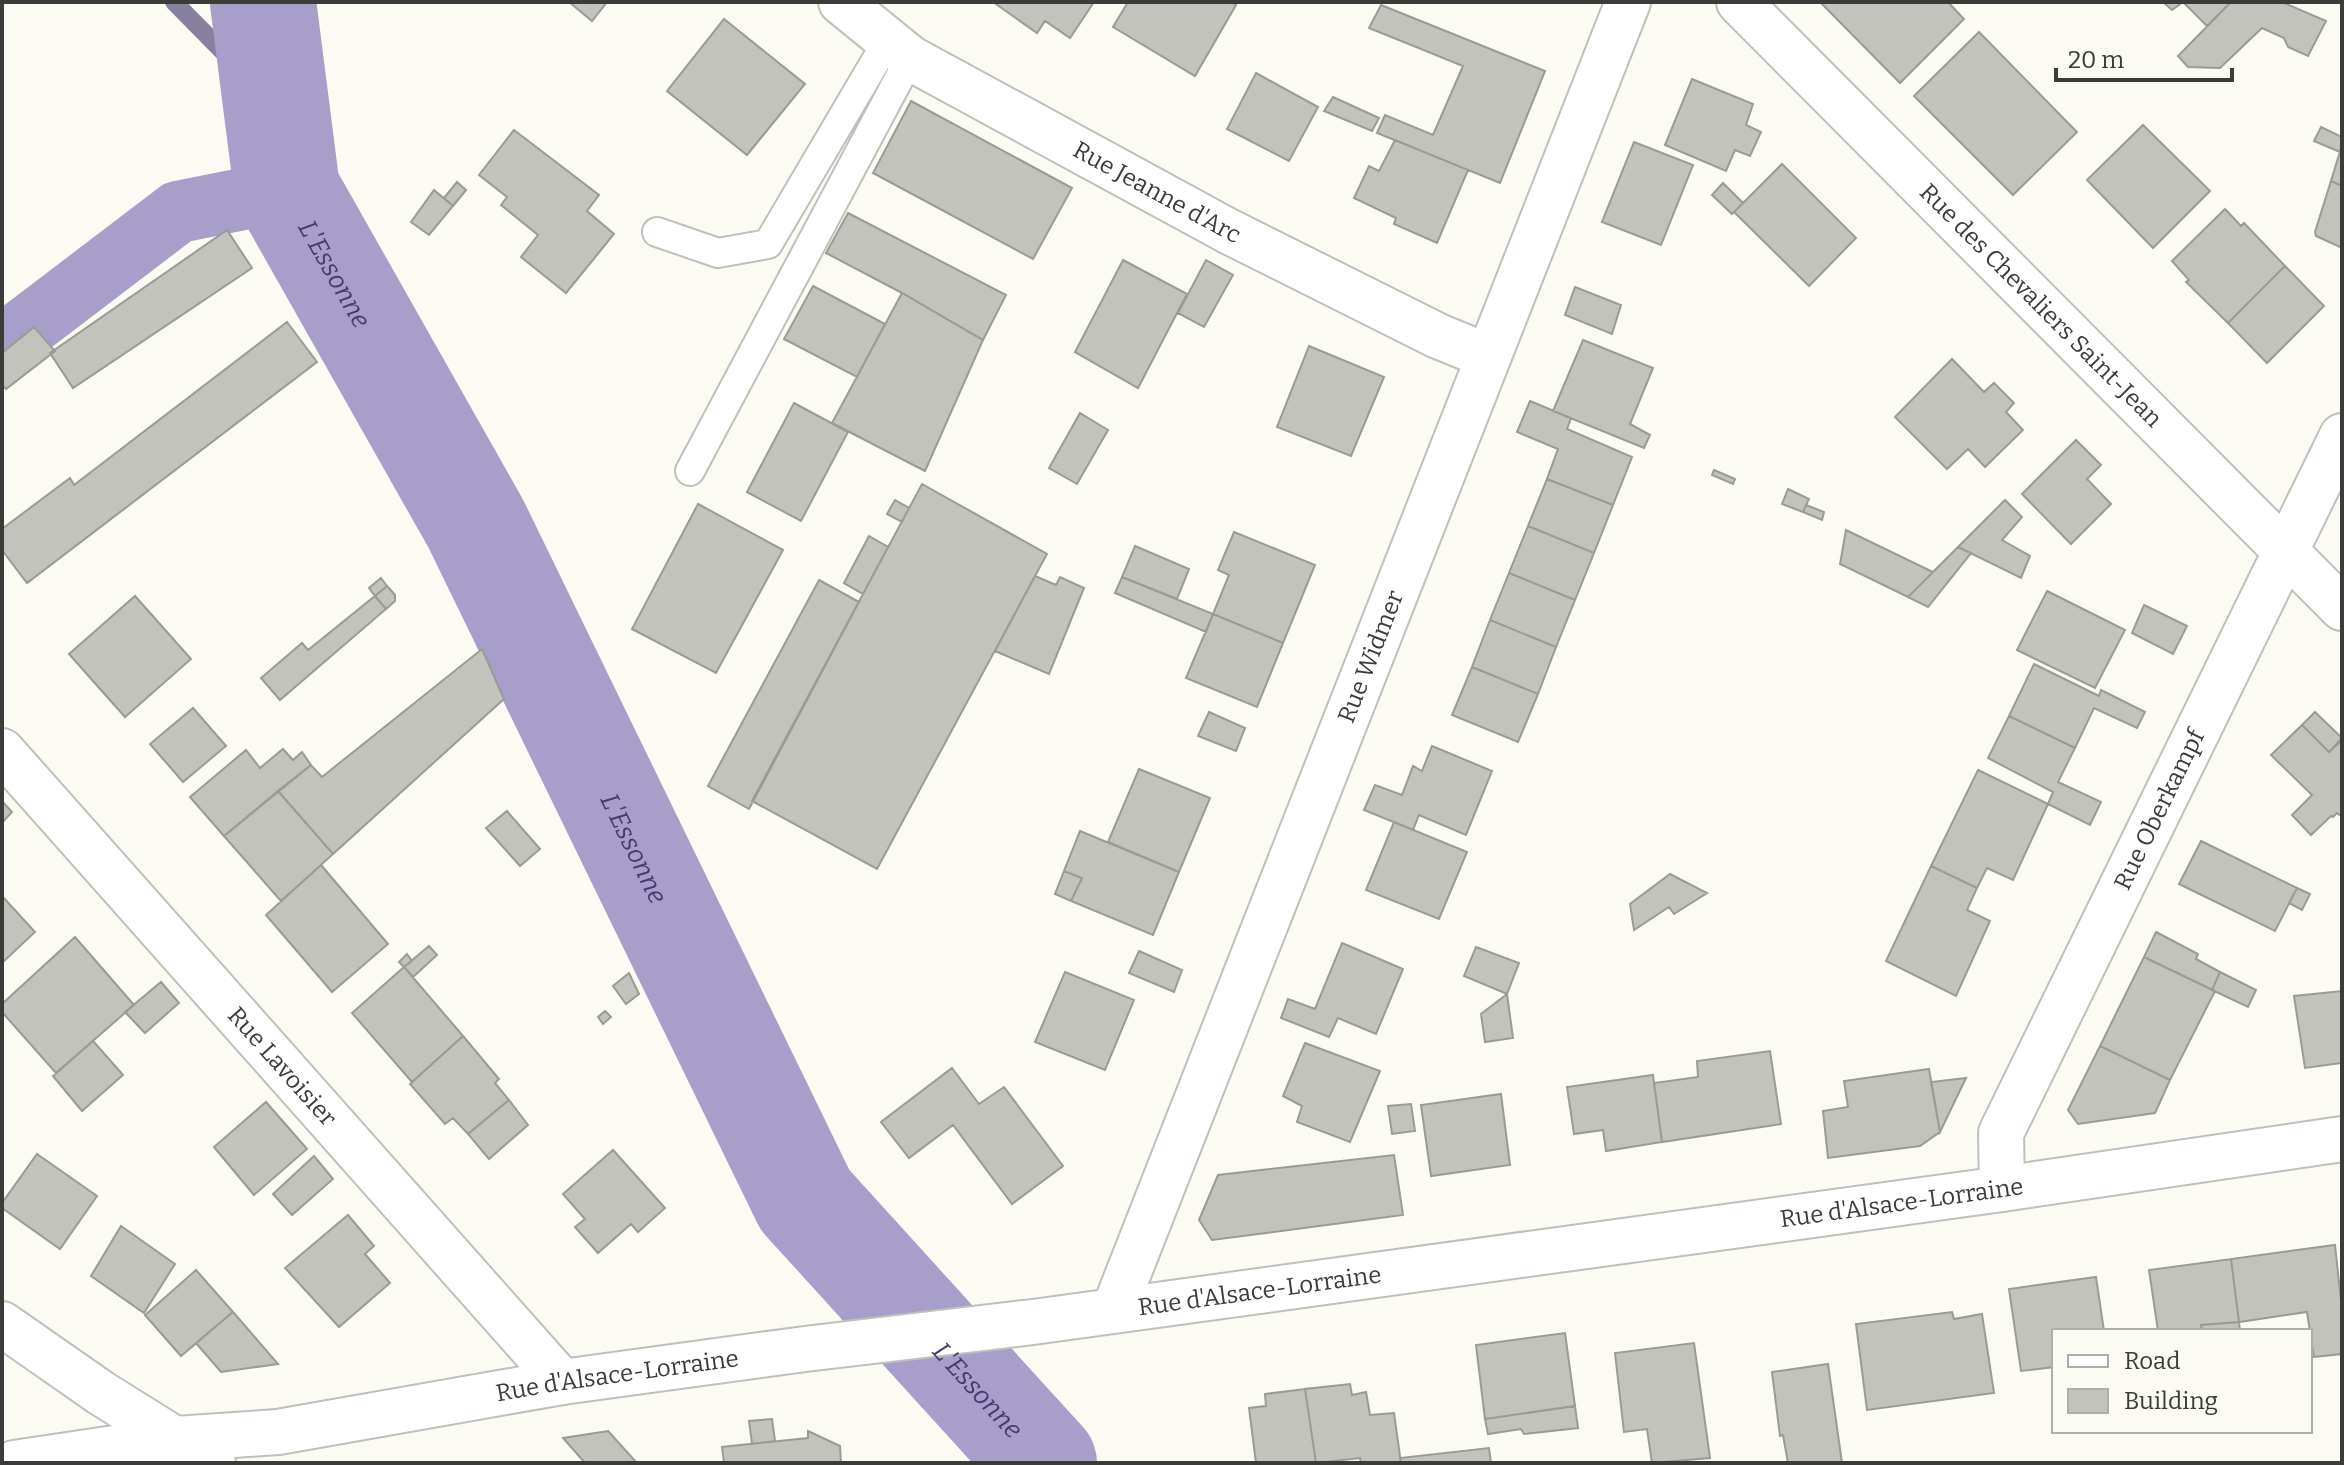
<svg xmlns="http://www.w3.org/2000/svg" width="2344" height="1465" font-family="Bitter,serif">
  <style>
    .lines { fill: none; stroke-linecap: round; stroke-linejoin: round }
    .stream { stroke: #87809e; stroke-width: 18 }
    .canal { stroke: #a79eca; stroke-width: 62 }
    .river { stroke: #a79eca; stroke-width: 106 }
    .building { fill: #c3c3bd; stroke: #9b9b95; stroke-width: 2 }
    .service-casing { stroke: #c0c0ba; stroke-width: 32 }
    .minor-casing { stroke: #c0c0ba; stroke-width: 48 }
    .tertiary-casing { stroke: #c0c0ba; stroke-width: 48 }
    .service { stroke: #fff; stroke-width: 28 }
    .minor { stroke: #fff; stroke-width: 44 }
    .tertiary { stroke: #fff; stroke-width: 44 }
    .labels { text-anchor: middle; stroke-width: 7; stroke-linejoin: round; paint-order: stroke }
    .street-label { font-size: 24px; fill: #3b3b39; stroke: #fbfbf4 }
    .water-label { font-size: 26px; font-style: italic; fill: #483971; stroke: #fbfbf4 }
  </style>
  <rect width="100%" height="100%" fill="#fbfbf4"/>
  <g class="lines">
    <path class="stream" d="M174,2L246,75L287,190"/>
    <path class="canal" d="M2,346L178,212L287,190"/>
    <path class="river" id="s1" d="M263,2L287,190L476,524L805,1200L1044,1463"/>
  </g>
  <path class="building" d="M569,2H607L592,21Z
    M993,2H1094L1070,38L1045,21L1037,33Z
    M1128,2H1231L1236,5L1195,76L1113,27Z
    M1820,2H1948L1964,19L1900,83Z
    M2163,2H2183L2172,10Z
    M2183,2H2231L2207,26Z
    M2231,2H2282L2326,21L2308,56L2288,47L2284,38L2262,28L2220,68L2188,67L2178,56Z
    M1381,5L1545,71L1500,183L1377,133L1385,115L1433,135L1463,66L1369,28Z
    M724,19L805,84L747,155L667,91Z
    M1979,32L2077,132L2013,195L1914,96Z
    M1256,73L1318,107L1289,161L1227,129Z
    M1692,79L1753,104L1746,125L1761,132L1750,156L1735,150L1726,171L1665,145Z
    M1333,97L1379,118L1372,131L1324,111Z
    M911,101L1072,188L1033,259L873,173Z
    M2143,125L2210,191L2153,248L2087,180Z
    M2321,127L2342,137L2340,152L2314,141Z
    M514,130L599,195L587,211L614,234L566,293L521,257L538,235L501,205L507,197L479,175Z
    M1395,140L1468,170L1437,243L1394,224L1396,218L1354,198L1369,166L1379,171Z
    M1634,142L1693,165L1661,245L1602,222Z
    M2342,145V186L2331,181Z
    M1782,164L1856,238L1809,286L1734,212Z
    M2331,181L2342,186V248L2316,236L2315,232Z
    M457,182L466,190L453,206L444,198Z
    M1723,183L1743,203L1732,214L1712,195Z
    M434,190L453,206L429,235L411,222Z
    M2225,209L2241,226L2244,223L2285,266L2228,323L2186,282L2189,280L2172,261Z
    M848,213L1006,295L983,340L902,293L826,253Z
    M227,230L252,268L73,388L50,353Z
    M1123,260L1187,294L1138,388L1075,352Z
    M1206,260L1233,275L1204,327L1178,313Z
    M2285,266L2324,306L2267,363L2228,323Z
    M813,286L885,324L857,377L784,339Z
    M1575,287L1621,305L1612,334L1565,315Z
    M902,293L983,340L925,471L832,423Z
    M287,322L317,362L27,583L2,550V529L70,478L74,485Z
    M34,327L55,351L6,389L2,384V353Z
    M1583,340L1653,368L1630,424L1650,435L1644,448L1553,411Z
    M1309,346L1384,377L1351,456L1277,427Z
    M1952,359L1984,392L1994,383L2014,403L2006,412L2023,430L1985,467L1968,449L1947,469L1895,417Z
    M1530,401L1571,418L1567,429L1632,457L1613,505L1547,479L1558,449L1517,432Z
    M794,403L848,432L801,521L747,492Z
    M1080,413L1108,430L1077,484L1049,468Z
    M2076,440L2101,465L2087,479L2111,504L2071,544L2022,494Z
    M1714,470L1735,479L1733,484L1712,475Z
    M1547,479L1613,505L1594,553L1528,526Z
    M922,484L1047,554L877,869L752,801Z
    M1788,489L1809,499L1803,512L1782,504Z
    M895,500L909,508L902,522L887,514Z
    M2005,500L2022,517L2002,540L2030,556L2021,578L1958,547Z
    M698,504L783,550L716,673L632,629Z
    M1806,505L1824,512L1822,520L1803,512Z
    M1528,526L1594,553L1575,600L1509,573Z
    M1846,530L1933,572L1908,597L1840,564Z
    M1234,532L1315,565L1283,643L1213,614L1229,575L1218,570Z
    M869,536L888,547L863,594L844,583Z
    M1135,546L1189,569L1177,599L1122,577Z
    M1958,547L1971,553L1928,607L1908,597Z
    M1509,573L1575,600L1556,647L1490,620Z
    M1035,576L1056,585L1060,577L1084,588L1049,674L995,651Z
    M1122,577L1213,614L1206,632L1115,593Z
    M381,578L387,586L375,596L369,588Z
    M819,580L859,602L749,809L708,786Z
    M387,586L395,595V601L386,609L375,596Z
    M2047,591L2125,630L2095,688L2017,650Z
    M135,596L191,659L125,717L69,654Z
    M375,596L386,609L280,700L261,678L302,643L308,650Z
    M2144,605L2187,626L2173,654L2132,633Z
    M1213,614L1283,643L1257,707L1186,678Z
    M1490,620L1556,647L1538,694L1472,667Z
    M482,649L504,699L333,854L278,791L311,765L322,777Z
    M2034,664L2099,696L2101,690L2145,712L2137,728L2094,708L2075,748L2009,716Z
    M1472,667L1538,694L1518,742L1452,715Z
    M193,708L226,746L183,782L150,744Z
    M1209,712L1245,728L1236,751L1198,736Z
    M2315,712L2342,738L2329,752L2302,725Z
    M2009,716L2075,748L2058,782L2101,802L2090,825L2048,804L2053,792L1988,758Z
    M2302,725L2329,752L2342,740V817L2337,813L2333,817L2331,816L2311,835L2292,815L2312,795L2271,755Z
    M1432,746L1492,771L1466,835L1419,815L1413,830L1364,810L1375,785L1402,795L1413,766L1422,771Z
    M283,749L293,760L302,752L311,765L224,836L190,797L246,750L260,768Z
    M1139,769L1210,798L1179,872L1108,842Z
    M1978,770L2048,804L2013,880L1987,868L1977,888L1931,866Z
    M278,791L333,854L281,901L224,836Z
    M2,801L12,812L2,823Z
    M507,811L540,849L520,866L486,828Z
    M1394,822L1467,852L1439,919L1366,890Z
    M1080,831L1179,872L1153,935L1071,901L1082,878L1064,871Z
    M2201,841L2297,888L2275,931L2179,884Z
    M321,865L388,944L332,992L266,915Z
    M1931,866L1977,888L1967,910L1990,921L1956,996L1886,961Z
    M1064,871L1082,878L1071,901L1055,894Z
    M1670,874L1707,893L1674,914L1669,907L1634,930L1630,904Z
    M2297,888L2310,894L2302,910L2289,903Z
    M2,896L35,932L2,963Z
    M2156,932L2198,954L2196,959L2220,972L2212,990L2144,957Z
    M75,937L134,1005L56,1073L2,1012V1004Z
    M1342,943L1403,969L1376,1034L1338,1018L1329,1037L1281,1018L1288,999L1315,1009Z
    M429,946L437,955L413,977L404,967Z
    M1476,947L1519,963L1507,994L1464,976Z
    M1139,951L1182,970L1174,992L1129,973Z
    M407,954L412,961L404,967L399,962Z
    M2144,957L2215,991L2170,1080L2100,1046Z
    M404,967L463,1036L412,1082L352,1013Z
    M1065,972L1134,1000L1105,1070L1035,1042Z
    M2220,972L2256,990L2248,1007L2212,990Z
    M629,973L639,994L626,1004L613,986Z
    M161,982L179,1003L145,1033L125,1012Z
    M2342,991V1063L2305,1068L2294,996Z
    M1507,994L1513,1038L1485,1042L1481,1014Z
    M605,1011L611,1017L603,1024L598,1017Z
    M463,1036L499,1079L495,1083L509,1100L468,1134L453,1118L445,1124L410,1084Z
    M93,1041L123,1075L82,1111L53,1076Z
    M1305,1043L1380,1071L1350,1142L1297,1122L1302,1106L1283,1096Z
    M2100,1046L2170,1080L2155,1113L2078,1124L2068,1110Z
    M1770,1051L1781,1124L1662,1142L1654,1083L1698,1077L1697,1061Z
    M952,1068L979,1104L1004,1087L1063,1166L1012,1204L953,1125L909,1158L881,1122Z
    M1929,1069L1940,1132L1920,1146L1828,1158L1823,1111L1848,1107L1844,1081Z
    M1653,1075L1662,1142L1606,1151L1603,1130L1574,1134L1567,1087Z
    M1966,1078L1940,1132L1931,1082Z
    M1501,1094L1510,1165L1431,1176L1421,1105Z
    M509,1100L528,1125L489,1159L468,1134Z
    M266,1102L307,1149L254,1195L214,1147Z
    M1411,1104L1415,1131L1392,1134L1388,1106Z
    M613,1150L665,1208L638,1232L631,1224L598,1253L575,1227L585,1219L563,1194Z
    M37,1154L97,1196L60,1249L2,1208V1203Z
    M1394,1155L1403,1215L1212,1240L1199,1220L1218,1175Z
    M314,1156L333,1179L292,1215L273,1194Z
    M348,1215L374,1246L365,1254L390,1283L339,1327L285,1268Z
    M121,1226L175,1264L144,1313L91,1276Z
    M2335,1245L2342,1310V1354L2314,1357L2307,1312L2239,1322L2231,1259Z
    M2231,1259L2239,1322L2201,1325L2202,1331H2158L2149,1270Z
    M196,1270L233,1312L181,1356L145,1315Z
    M2096,1277L2104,1331H2054V1367L2021,1371L2009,1289Z
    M233,1312L278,1364L221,1372L196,1343Z
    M1952,1312L1954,1319L1982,1314L1994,1393L1867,1410L1856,1324Z
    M2239,1322L2240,1331H2202L2201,1325Z
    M1565,1333L1575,1406L1485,1419L1476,1345Z
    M1694,1343L1710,1458L1652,1463L1647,1429L1624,1432L1615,1353Z
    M1828,1364L1842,1463H1788L1783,1435L1780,1436L1772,1372Z
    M1350,1384L1352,1395L1366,1392L1370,1415L1394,1413L1401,1463H1361L1360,1458L1316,1463L1305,1389Z
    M1305,1389L1316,1463H1256L1249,1408L1266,1406L1265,1394Z
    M1575,1406L1578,1428L1524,1434L1521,1429L1488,1434L1485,1419Z
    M772,1419L775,1441L752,1444L749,1421Z
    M608,1431L637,1463H585L563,1438Z
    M808,1431L840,1446L841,1463H724L722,1447L808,1438Z
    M1489,1448L1491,1463H1401L1400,1458Z"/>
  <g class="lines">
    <g class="service-casing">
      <path id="service" d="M657,232L718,253L768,244L888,40
        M690,471L910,58"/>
    </g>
    <g class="minor-casing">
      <g id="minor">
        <path id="s2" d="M841,2L910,58L1228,231L1438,336L1487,356"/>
        <path id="s3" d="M1739,2L2342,608"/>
        <path id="s4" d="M2,751L562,1382"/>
        <path id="s5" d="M2002,1189L2001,1133L2342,436"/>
        <path id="s6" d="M1114,1310L1628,2"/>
        <path id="s7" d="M14,1463L175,1439L278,1432L562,1382L805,1349L1033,1322L2002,1189L2342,1139"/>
      </g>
    </g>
    <g class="tertiary-casing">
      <path id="tertiary" d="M2,1324L101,1393L213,1463"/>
    </g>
    <use href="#service" class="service"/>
    <use href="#minor" class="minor"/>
    <use href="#tertiary" class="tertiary"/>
  </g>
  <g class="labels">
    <g class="street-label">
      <text dy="8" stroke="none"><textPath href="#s2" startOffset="370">Rue Jeanne d'Arc</textPath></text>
      <text dy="8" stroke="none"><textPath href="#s3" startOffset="428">Rue des Chevaliers Saint-Jean</textPath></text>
      <text dy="8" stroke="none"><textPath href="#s6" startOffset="702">Rue Widmer</textPath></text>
      <text dy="8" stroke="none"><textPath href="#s5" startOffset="416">Rue Oberkampf</textPath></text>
      <text dy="8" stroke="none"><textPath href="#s4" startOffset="422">Rue Lavoisier</textPath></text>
      <text dy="8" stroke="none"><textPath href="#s7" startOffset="1906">Rue d'Alsace-Lorraine</textPath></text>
      <text dy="8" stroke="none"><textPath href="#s7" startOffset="1258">Rue d'Alsace-Lorraine</textPath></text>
      <text dy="8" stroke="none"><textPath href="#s7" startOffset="610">Rue d'Alsace-Lorraine</textPath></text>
    </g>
    <g class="water-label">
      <text dy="9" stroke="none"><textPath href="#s1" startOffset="286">L'Essonne</textPath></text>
      <text dy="9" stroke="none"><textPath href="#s1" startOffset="934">L'Essonne</textPath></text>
      <text dy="9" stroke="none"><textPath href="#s1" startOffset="1582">L'Essonne</textPath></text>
    </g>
  </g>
  <rect width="2344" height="1465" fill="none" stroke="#3b3b39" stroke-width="8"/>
  <rect x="2052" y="1329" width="260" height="104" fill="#fbfbf4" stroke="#aeaea9" stroke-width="2"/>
  <rect x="2068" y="1355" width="40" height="12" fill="#ffffff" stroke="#aeaea9" stroke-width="2"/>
  <text x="2124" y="1369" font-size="24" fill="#3b3b39">Road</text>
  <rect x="2068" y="1389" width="40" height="24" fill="#c3c3bd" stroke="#aeaea9" stroke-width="2"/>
  <text x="2124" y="1409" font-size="24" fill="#3b3b39">Building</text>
  <path d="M2056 68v12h176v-12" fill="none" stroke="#3b3b39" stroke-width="4"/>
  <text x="2068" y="68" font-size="24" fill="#3b3b39" stroke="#fbfbf4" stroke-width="6" paint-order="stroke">20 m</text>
</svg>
